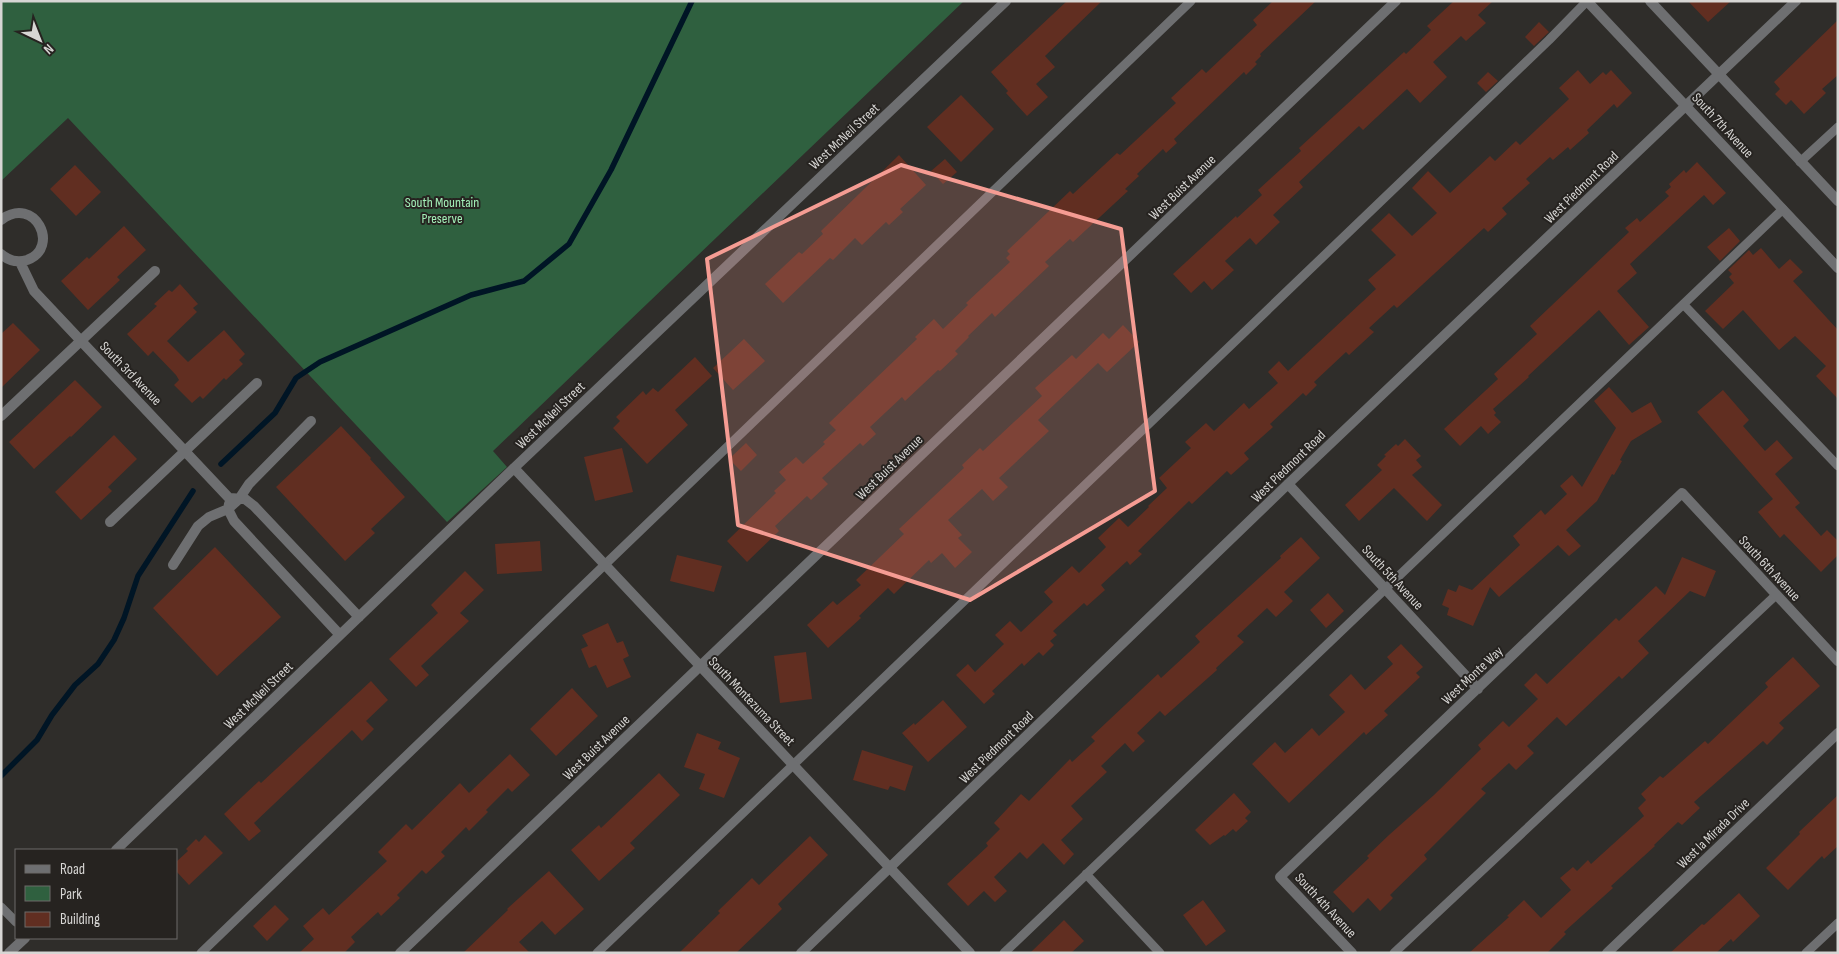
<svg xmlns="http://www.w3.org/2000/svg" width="1839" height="954" font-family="'Sofia Sans Condensed',sans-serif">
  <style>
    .green { fill: #2f603f }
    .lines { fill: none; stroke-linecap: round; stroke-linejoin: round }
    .stream { stroke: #001525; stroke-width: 5.5 }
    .building { fill: #612e21 }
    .lane { stroke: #6e6f71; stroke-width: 9 }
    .street { stroke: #6e6f71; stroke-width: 10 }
    .marked { fill: #f59c93; fill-opacity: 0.2; stroke: #f59c93; stroke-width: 4; stroke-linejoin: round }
    .labels { text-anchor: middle; stroke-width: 4; stroke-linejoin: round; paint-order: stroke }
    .street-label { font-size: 14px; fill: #d7d6d4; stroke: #262320 }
    .park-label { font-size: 14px; fill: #a4f1b9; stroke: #262320 }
  </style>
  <rect width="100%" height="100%" fill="#2f2d2a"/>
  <path class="green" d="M1,1H964L493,451L507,467L447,522L68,118L1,181Z"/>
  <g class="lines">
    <path class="stream" d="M221,464L275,413L296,378L320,362L471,295L524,281L569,244L611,170L692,1
      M1,776L37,740L52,715L75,685L98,664L114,640L124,618L138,576L193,491"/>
  </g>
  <path class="building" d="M1067,1H1102L1045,56L1055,67L1036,84L1048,97L1027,116L1006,93L1008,91L991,72Z
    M1273,1H1316L1260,54L1261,56L1255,62L1257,64L1246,75L1244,72L1174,139L1177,143L1166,153L1163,149L1137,174L1139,176L1125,189L1128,191L1073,242L1070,239L1045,262L1049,266L995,317L992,313L968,336L969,337L955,351L958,354L940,371L938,370L905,401L902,397L870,427L876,434L863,446L860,443L822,478L828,484L811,500L807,496L775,526L779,531L747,562L727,541L776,493L774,491L786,480L779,472L796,457L803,464L825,444L823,442L836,430L829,423L917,339L915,337L934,319L943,329L968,305L966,303L1010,262L1006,258L1010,254L1007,251L1070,191L1073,194L1117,153L1120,155L1176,103L1171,98L1202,69L1206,73L1257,25L1253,20Z
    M1454,1H1493L1478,15L1486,23L1466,41L1461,36L1433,62L1447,77L1420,103L1407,89L1363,130L1359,126L1299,182L1303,187L1273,215L1280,222L1256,245L1250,238L1225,261L1234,270L1212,290L1204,281L1191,293L1173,274L1236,216L1237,218L1262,195L1258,190L1301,151L1299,148L1404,52L1406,54L1431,30L1427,26Z
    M1688,1H1731L1708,22Z
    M1838,20V75L1822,89L1826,93L1804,114L1791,100L1786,105L1775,94L1780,89L1774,82Z
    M1539,22L1549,32L1534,46L1525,37Z
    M1578,70L1590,84L1603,72L1606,75L1611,70L1632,93L1617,108L1614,104L1587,130L1589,133L1570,150L1568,147L1553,160L1550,157L1526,179L1530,183L1502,208L1507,214L1488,232L1484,228L1397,308L1394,305L1369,328L1374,332L1349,355L1346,352L1314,382L1317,385L1306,396L1303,393L1270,424L1273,427L1244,453L1249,459L1231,475L1227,471L1192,504L1189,501L1138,551L1142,554L1130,565L1127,561L1101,585L1105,590L1087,606L1084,603L1053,631L1057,635L1050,641L1054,645L1043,656L1039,652L1024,666L1022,663L992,691L995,694L984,704L956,675L968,664L975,672L1004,644L995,635L1010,621L1021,632L1053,602L1044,592L1072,566L1079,573L1101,552L1106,547L1098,538L1119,518L1128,527L1149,507L1148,506L1167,488L1159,478L1191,448L1185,442L1206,423L1214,431L1244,403L1249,409L1278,383L1268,372L1279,361L1288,371L1376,289L1368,280L1396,255L1371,230L1389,213L1412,236L1437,213L1412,188L1428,171L1450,193L1490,156L1495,161L1516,141L1520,145L1569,99L1559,88Z
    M1488,72L1498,81L1486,92L1477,83Z
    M961,95L994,129L961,162L927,127Z
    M899,155L926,185L900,209L903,212L889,225L886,222L862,245L855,238L833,260L830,258L783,303L765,284L799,252L802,254L823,234L821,231Z
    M945,159L957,172L943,184L931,171Z
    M1697,162L1726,193L1713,205L1704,195L1630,264L1637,273L1617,291L1649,327L1629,345L1599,310L1543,362L1528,376L1529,377L1493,409L1496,413L1494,415L1501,422L1488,434L1481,426L1460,446L1444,429L1498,379L1494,374L1537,334L1530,326L1629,232L1625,228L1637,218L1640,222L1669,196L1665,192L1671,187L1669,184L1684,170L1686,173Z
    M75,165L101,192L76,216L50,189Z
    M124,226L146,250L117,277L120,280L88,310L61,281L87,257L89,259Z
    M1729,228L1740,241L1720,261L1707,247Z
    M1761,248L1779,269L1790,259L1803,272L1793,281L1838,330V399L1816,376L1826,366L1795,336L1779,350L1743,310L1723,329L1705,311L1734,283L1729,277L1732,274L1728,270L1749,250L1753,255Z
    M180,284L198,304L193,308L197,312L167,341L188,362L224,330L245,354L239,360L243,364L226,380L224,378L203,399L200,396L192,403L174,385L179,380L176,375L153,351L148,356L127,334L157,306L154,304L169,290L172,292Z
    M13,323L40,350L1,388V334Z
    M1123,325L1139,342L1107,372L1098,363L1038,420L1049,431L999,478L1008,487L993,501L982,489L948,520L962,535L958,538L972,552L955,568L942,553L931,563L929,560L894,594L888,588L859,616L861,618L828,648L807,625L833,601L837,605L861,585L856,580L904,534L899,529L964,468L962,465L980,448L983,451L1042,396L1035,388L1072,355L1076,359L1103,333L1109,339Z
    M744,339L765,361L733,390L713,368Z
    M695,357L712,376L675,410L688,425L647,464L613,428L620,421L616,417L643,391L646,395L653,388L658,392Z
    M75,380L102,407L71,437L70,436L34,469L9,442Z
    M1609,387L1632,413L1651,402L1662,422L1631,441L1620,460L1622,461L1614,475L1612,474L1597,501L1566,530L1581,546L1569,556L1558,545L1499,597L1490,587L1473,626L1447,615L1449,608L1442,605L1448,589L1456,592L1459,585L1472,590L1520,545L1513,536L1541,510L1545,515L1567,494L1560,486L1572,475L1582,487L1616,428L1594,401Z
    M1723,390L1749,420L1743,426L1765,451L1777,440L1793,458L1775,474L1800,503L1795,507L1821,536L1827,530L1838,541V555L1821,572L1784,534L1780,538L1758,512L1773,499L1697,412Z
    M341,426L371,458L370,459L405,497L371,529L375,533L345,561L276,487Z
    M114,435L137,459L108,487L112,491L81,520L55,492Z
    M1405,439L1421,456L1416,460L1422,467L1412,475L1442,505L1427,521L1394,488L1359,521L1345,505L1382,470L1377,465L1386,456L1384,455L1396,444L1398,446Z
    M746,443L757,455L741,471L729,459Z
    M622,448L633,492L595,501L584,457Z
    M1301,537L1320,558L1284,592L1293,601L1276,617L1267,608L1237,636L1244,642L1216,668L1217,670L1165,716L1160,711L1137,733L1145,741L1133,752L1125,743L1101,766L1107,772L1071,806L1083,819L1061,840L1074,854L1064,865L1043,843L1027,859L1020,852L994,877L1007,891L995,902L984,891L968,906L947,884L988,846L986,843L1000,829L994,823L1021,794L1029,801L1070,759L1072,762L1095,741L1091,737L1158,674L1161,678L1200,642L1195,636L1281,558L1280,556Z
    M540,541L542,571L497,574L495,544Z
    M215,547L281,617L217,676L153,608Z
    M677,555L722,566L714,592L670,581Z
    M1682,557L1716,571L1705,597L1690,591L1638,641L1649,653L1622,679L1619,676L1566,726L1557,717L1527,746L1534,753L1516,770L1509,763L1481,789L1486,793L1424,855L1427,859L1390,895L1393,898L1380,911L1368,898L1353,913L1333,892L1369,858L1367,856L1389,835L1434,795L1481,749L1478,745L1503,721L1509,727L1538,699L1524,685L1536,673L1547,684L1616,618L1619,621L1656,586L1665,595Z
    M465,571L484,590L460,613L469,621L421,666L429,675L416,687L389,659L438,613L431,605Z
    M1328,593L1344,611L1326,628L1310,610Z
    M608,623L617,643L623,641L629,656L623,659L631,677L607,688L596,665L589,668L581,649L588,646L582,635Z
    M1401,644L1423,667L1416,673L1420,677L1384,711L1388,715L1366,735L1364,732L1289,803L1252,764L1275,742L1285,753L1312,728L1319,736L1345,712L1329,695L1351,674L1365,690L1393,664L1387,657Z
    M806,652L812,699L780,703L774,656Z
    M1793,657L1820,686L1779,723L1784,728L1767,745L1763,741L1694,802L1700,808L1682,825L1678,822L1654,845L1655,846L1611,886L1613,888L1564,932L1566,934L1547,953H1469L1509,917L1507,916L1524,900L1541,918L1571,890L1560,878L1573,867L1577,871L1588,860L1591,864L1644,816L1638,808L1646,800L1641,794L1660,776L1663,778L1705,741L1708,744L1768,687L1765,683Z
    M371,681L388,700L366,721L374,729L362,741L352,730L254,823L261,831L249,841L224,814L259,781L261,783Z
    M572,688L598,716L556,756L530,729Z
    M943,700L967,727L928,762L902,733L914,723L915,725Z
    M697,733L721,742L718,749L740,758L724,798L699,789L705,774L684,767Z
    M862,750L913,766L905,791L890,786L888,790L853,780Z
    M510,754L530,775L512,792L508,788L486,810L488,812L469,831L466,827L441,852L445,856L426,874L422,870L397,895L400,898L381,916L378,912L351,937L355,942L344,953H299L314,939L303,926L323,908L329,915L387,861L378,852L406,824L412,830L460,783L469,793Z
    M659,773L680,795L630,843L635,848L599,881L571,850L599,825L601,828Z
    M1234,793L1251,812L1245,818L1248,821L1236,832L1233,829L1225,836L1224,835L1210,845L1195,830Z
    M1838,795V846L1824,859L1822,856L1788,890L1766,868L1800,834L1799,832Z
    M205,835L223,853L189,885L176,871V862L188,851L186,849L196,839L199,842Z
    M810,836L828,855L778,904L782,909L736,953H679L720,913L718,911L752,878L759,885Z
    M549,871L584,909L555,935L542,921L519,942L530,953H463L508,910L507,909Z
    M1739,893L1760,916L1733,942L1731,939L1716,953H1670L1702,924L1704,925Z
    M1203,900L1226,931L1206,946L1183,915Z
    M275,905L289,919L267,941L253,926Z
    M1064,920L1084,941L1071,953H1030Z"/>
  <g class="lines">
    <path class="lane" d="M1800,162L1838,127
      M1684,305L1838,466
      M1086,874L1160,953
      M1,907L16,922
      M201,953L1191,1
      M597,953L1549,40L1587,1
      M1004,953L1783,209
      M1394,953L1776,595
      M1806,953L1838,923"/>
    <path class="street" d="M1587,1L1838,268
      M1650,1L1838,201
      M1,220C35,194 61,248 27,260C17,263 9,261 1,254
      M20,262L34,291L229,498L245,499L254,506L359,617
      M1,416L155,271
      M514,468L970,953
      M1288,484L1478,689
      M229,504L228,509L234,521L340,635
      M110,522L257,383
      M173,565L198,526L209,517L228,509L239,499L249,484L311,421
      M116,850L514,468L1006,1
      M9,953L25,938
      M400,953L1396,1
      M801,953L1288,484L1796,1
      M1352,953L1280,877L1682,493L1838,661
      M1607,953L1838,733"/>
  </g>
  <path class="marked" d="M901,165L1121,229L1155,491L970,600L738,525L707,259Z"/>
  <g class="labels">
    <g class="street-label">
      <text transform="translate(1723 125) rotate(47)" y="5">South 7th Avenue</text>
      <text transform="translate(844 136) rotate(-43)" y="5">West McNeil Street</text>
      <text transform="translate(1182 187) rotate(-44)" y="5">West Buist Avenue</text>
      <text transform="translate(1581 187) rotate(-44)" y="5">West Piedmont Road</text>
      <text transform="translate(131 373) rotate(46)" y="5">South 3rd Avenue</text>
      <text transform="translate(550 415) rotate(-44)" y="5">West McNeil Street</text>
      <text transform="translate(1288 466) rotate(-44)" y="5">West Piedmont Road</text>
      <text transform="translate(889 467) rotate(-44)" y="5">West Buist Avenue</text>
      <text transform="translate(1770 568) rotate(47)" y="5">South 6th Avenue</text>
      <text transform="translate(1393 577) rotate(47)" y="5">South 5th Avenue</text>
      <text transform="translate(1472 675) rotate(-43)" y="5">West Monte Way</text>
      <text transform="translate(258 695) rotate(-44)" y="5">West McNeil Street</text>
      <text transform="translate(752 701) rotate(46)" y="5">South Montezuma Street</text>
      <text transform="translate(596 747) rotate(-44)" y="5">West Buist Avenue</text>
      <text transform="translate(996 747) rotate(-44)" y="5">West Piedmont Road</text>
      <text transform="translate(1713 833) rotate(-44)" y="5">West la Mirada Drive</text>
      <text transform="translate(1326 905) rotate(47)" y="5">South 4th Avenue</text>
    </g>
    <g class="park-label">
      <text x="442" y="207">South Mountain<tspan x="442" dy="16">Preserve</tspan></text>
    </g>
  </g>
  <rect width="1839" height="954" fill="none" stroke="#d7d6d4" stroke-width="5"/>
  <rect x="15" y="849" width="162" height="90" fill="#262320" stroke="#6d6b68"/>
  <rect x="25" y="865" width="25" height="8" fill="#6e6f71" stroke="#6d6b68"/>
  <text x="60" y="874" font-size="15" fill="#d7d6d4">Road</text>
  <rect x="25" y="886" width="25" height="15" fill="#2f603f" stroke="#6d6b68"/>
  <text x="60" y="899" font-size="15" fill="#d7d6d4">Park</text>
  <rect x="25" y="912" width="25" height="15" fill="#612e21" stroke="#6d6b68"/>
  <text x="60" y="924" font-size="15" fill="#d7d6d4">Building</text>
  <g transform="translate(40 40) rotate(137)" stroke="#262320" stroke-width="4" paint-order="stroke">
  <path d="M0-4L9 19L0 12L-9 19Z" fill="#d7d6d4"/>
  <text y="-8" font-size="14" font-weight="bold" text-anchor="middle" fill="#d7d6d4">N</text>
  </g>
</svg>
